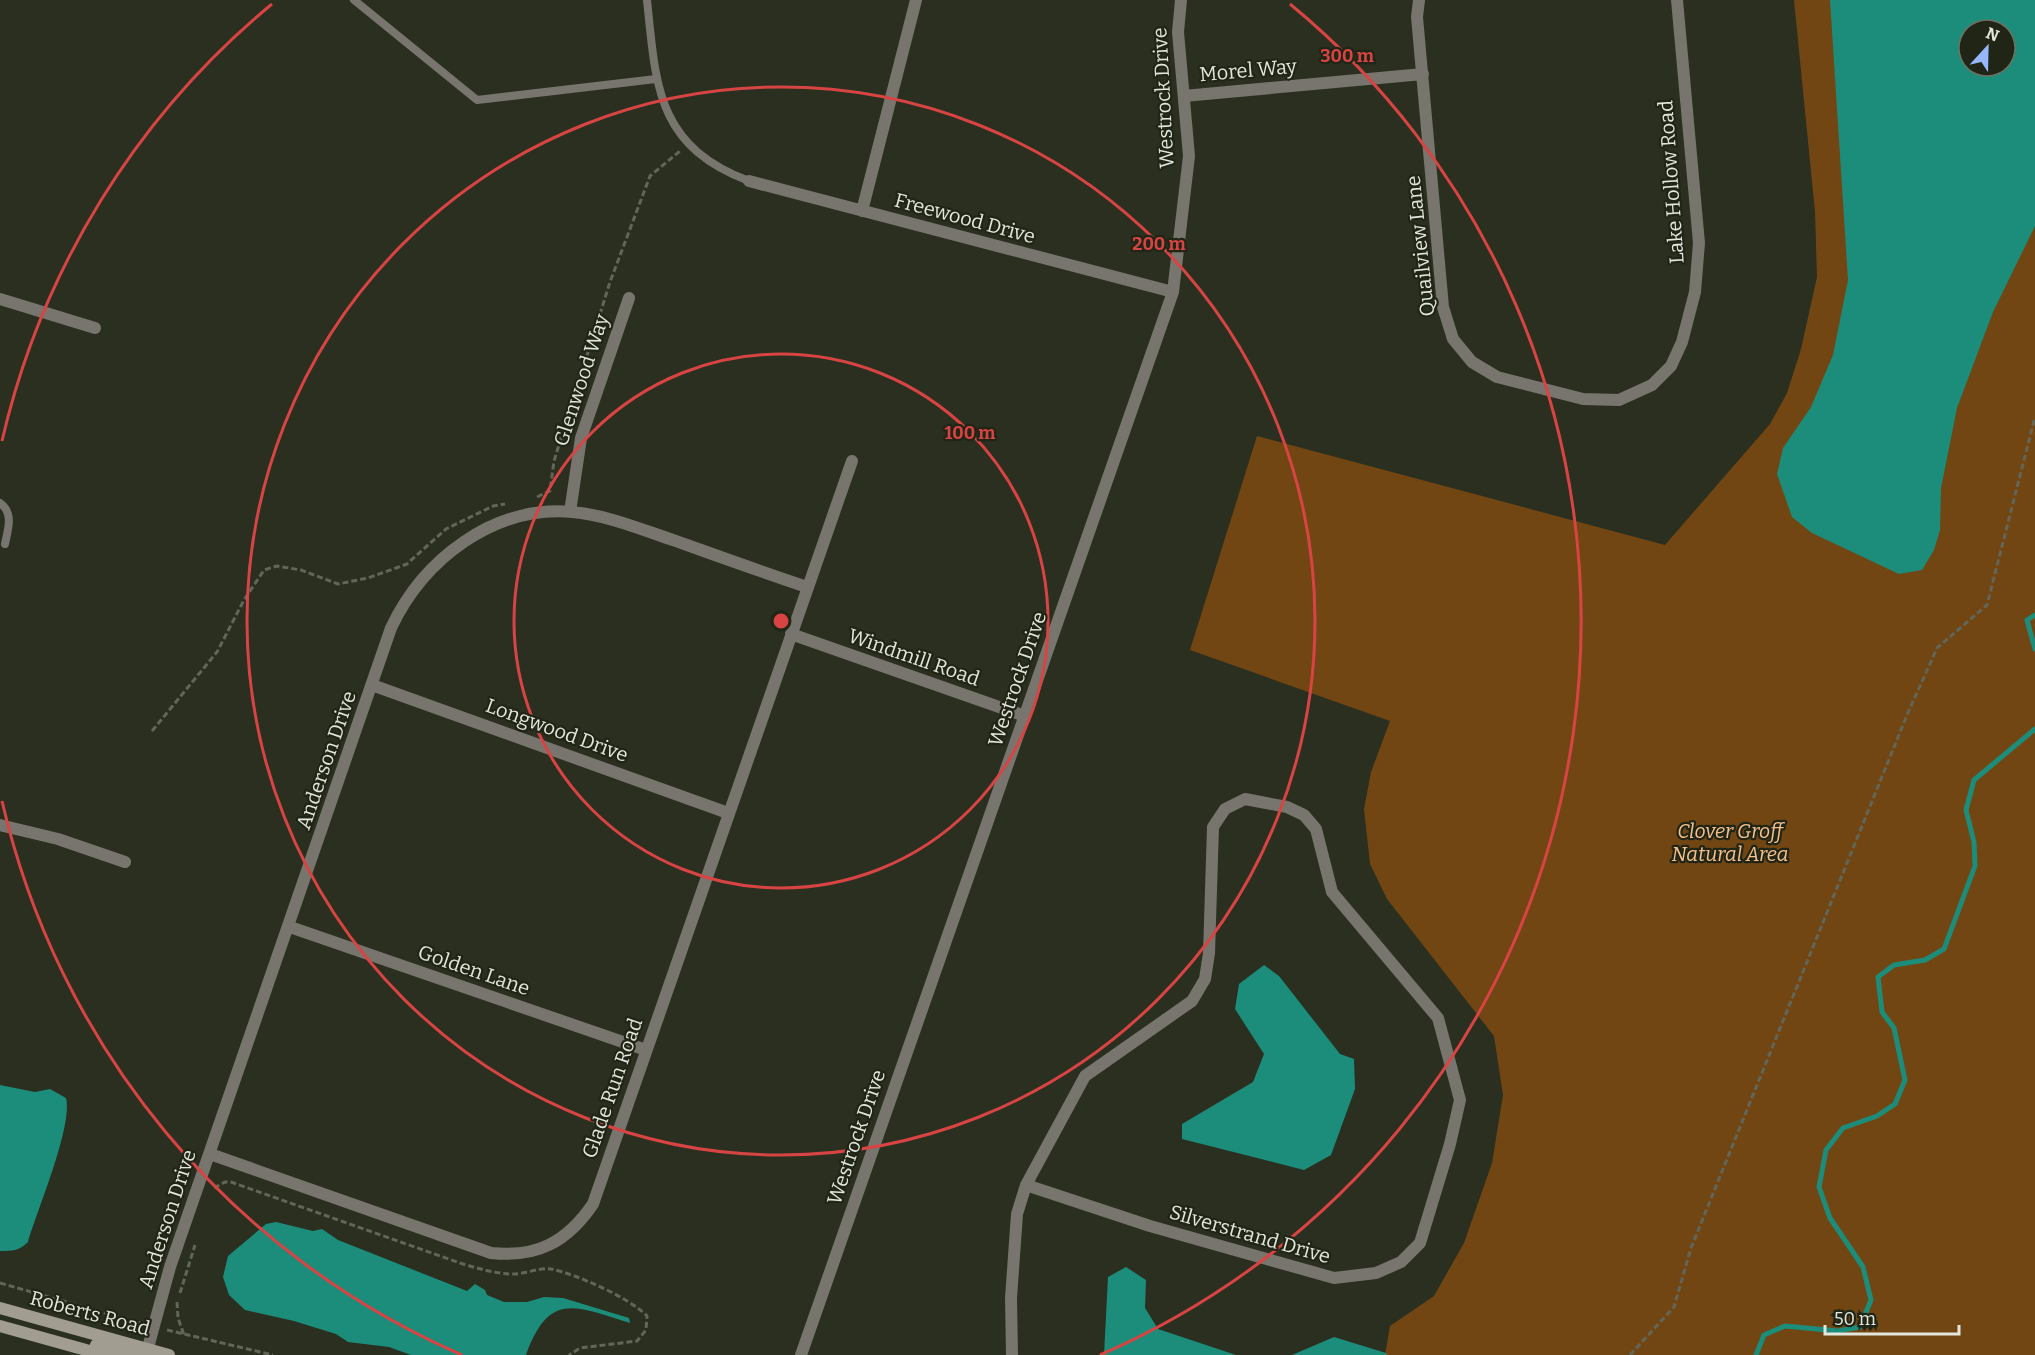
<svg xmlns="http://www.w3.org/2000/svg" width="2035" height="1355" font-family="Bitter,serif">
  <style>
    .green { fill: #724612; fill-rule: evenodd }
    .water { fill: #1c8d7b; fill-rule: evenodd }
    .lines { fill: none; stroke-linecap: round; stroke-linejoin: round }
    .stream { stroke: #1c8d7b; stroke-width: 5 }
    .path { stroke: #626659; stroke-width: 3; stroke-dasharray: 6 3; stroke-linecap: butt }
    .service { stroke: #77756d; stroke-width: 8 }
    .minor { stroke: #77756d; stroke-width: 12 }
    .secondary { stroke: #a19d91; stroke-width: 12 }
    .ring { fill: none; stroke: #d84443; stroke-width: 3 }
    .labels { text-anchor: middle; stroke-width: 4.5; stroke-linejoin: round; paint-order: stroke }
    .street-label { font-size: 20px; fill: #e3e6dc; stroke: #202516 }
    .park-label { font-size: 20px; font-style: italic; fill: #f7c18c; stroke: #202516 }
    .centre { fill: #d84443; stroke: #202516; stroke-width: 3 }
    .ring-label { font-size: 18px; text-anchor: middle; font-weight: bold; fill: #d84443; stroke: #202516; stroke-width: 4.5; stroke-linejoin: round; paint-order: stroke }
  </style>
  <rect width="100%" height="100%" fill="#2a2f20"/>
  <path class="green" d="M1794,0H2035V1355H1385L1390,1326L1434,1296L1464,1243L1492,1163L1503,1095L1494,1036L1387,899L1370,864L1364,809L1371,772L1390,721L1190,650L1257,436L1665,545L1770,424L1787,393L1801,349L1817,277L1815,212ZM1969,30H2005V66H1969Z"/>
  <path class="water" d="M1830,0H2035V226L1993,312L1957,408L1941,488L1940,530L1934,550L1922,570L1899,574L1812,533L1792,517L1777,474L1783,448L1811,407L1833,355L1848,280ZM1969,30H2005V66H1969Z
    M1264,965L1279,976L1340,1054L1354,1059L1355,1089L1331,1155L1304,1170L1182,1139V1124L1253,1082L1264,1054L1235,1009L1239,984Z
    M0,1085L35,1092L50,1089L66,1098C73,1126 37,1211 28,1242C19,1251 12,1251 0,1251Z
    M276,1222L313,1231L322,1229L338,1240L467,1291L475,1284L485,1290L487,1295L504,1302H527L544,1297L563,1298L629,1318L630,1323C575,1306 549,1291 526,1355H411L389,1347L348,1342L336,1334L294,1321L245,1310L229,1295L223,1277L228,1256L266,1224Z
    M1126,1267L1146,1280L1145,1308L1158,1329L1236,1355H1104L1108,1277Z
    M1334,1337L1386,1353L1387,1355H1292Z"/>
  <g class="lines">
    <path class="stream" d="M2035,615L2027,620L2035,649
      M1756,1355L1764,1335L1785,1326L1838,1331L1860,1327L1871,1300L1863,1267L1830,1218L1819,1187L1826,1150L1843,1128L1877,1116L1895,1104L1905,1080L1894,1028L1882,1012L1878,977L1894,965L1925,960L1944,949L1975,866L1974,842L1966,810L1974,780L2035,729"/>
    <path class="path" d="M537,497L550,491L554,461L610,282L650,176L680,151
      M152,731L217,652L244,600L264,570L277,566L301,570L338,584L368,578L407,564L446,529L493,506L505,504
      M214,1188L225,1182H231L463,1264C480,1269 496,1274 514,1274C525,1274 541,1267 551,1269C576,1274 630,1298 647,1316L646,1330L637,1341L580,1348L569,1355
      M0,1283L140,1323
      M180,1293L195,1245
      M177,1302L178,1318L184,1335
      M167,1330L273,1355
      M1630,1355L1674,1307L1691,1248L1907,715L1937,648L1987,605L2035,417"/>
    <path class="service" d="M354,0L477,100L656,79
      M647,0C656,85 656,146 749,181
      M0,503C14,513 8,529 5,544"/>
    <path class="minor" d="M1419,0L1417,17L1443,307L1453,339L1472,362L1497,377L1583,399L1619,400L1652,385L1671,366L1682,342L1695,292L1699,243L1677,0
      M1184,96L1423,74
      M749,181L1173,292
      M862,211L916,0
      M0,299L95,328
      M570,512L581,438L629,298
      M791,634L1025,716
      M372,685L728,813
      M0,825L58,839L125,862
      M290,927L646,1050
      M210,1154L491,1253C537,1258 567,1242 593,1204L852,461
      M146,1355L170,1267L391,628C423,560 493,505 572,512C607,515 640,529 673,540C718,556 762,572 807,587
      M801,1355L1173,292L1189,156L1178,32L1181,0
      M1012,1355L1011,1298L1017,1214L1026,1185L1085,1076L1192,1001L1205,979L1209,953L1213,827L1225,809L1245,799L1287,807L1304,815L1316,829L1332,892L1438,1018L1460,1100L1450,1144L1420,1243L1401,1262L1376,1273L1334,1278L1150,1226L1026,1185"/>
    <path class="secondary" d="M0,1308L169,1355
      M0,1326L104,1355
      M96,1345L131,1355L148,1349"/>
  </g>
  <g class="ring">
    <circle cx="781" cy="621" r="267"/>
    <circle cx="781" cy="621" r="534"/>
    <path d="M462 1355A800 800 0 0 1 2 801M2 441A800 800 0 0 1 272 4M1290 4A800 800 0 0 1 1100 1355"/>
  </g>
  <g class="labels">
    <g class="street-label">
      <text transform="translate(1248 70) rotate(-5)" y="7">Morel Way</text>
      <text transform="translate(1163 98) rotate(-93)" y="7">Westrock Drive</text>
      <text transform="translate(1671 182) rotate(-94)" y="7">Lake Hollow Road</text>
      <text transform="translate(965 218) rotate(15)" y="7">Freewood Drive</text>
      <text transform="translate(1420 246) rotate(-96)" y="7">Quailview Lane</text>
      <text transform="translate(581 380) rotate(-72)" y="7">Glenwood Way</text>
      <text transform="translate(914 657) rotate(19)" y="7">Windmill Road</text>
      <text transform="translate(1017 679) rotate(-71)" y="7">Westrock Drive</text>
      <text transform="translate(557 730) rotate(20)" y="7">Longwood Drive</text>
      <text transform="translate(326 760) rotate(-71)" y="7">Anderson Drive</text>
      <text transform="translate(474 970) rotate(19)" y="7">Golden Lane</text>
      <text transform="translate(612 1088) rotate(-71)" y="7">Glade Run Road</text>
      <text transform="translate(856 1137) rotate(-71)" y="7">Westrock Drive</text>
      <text transform="translate(167 1219) rotate(-72)" y="7">Anderson Drive</text>
      <text transform="translate(1250 1234) rotate(16)" y="7">Silverstrand Drive</text>
      <text transform="translate(90 1313) rotate(15)" y="7">Roberts Road</text>
    </g>
    <g class="park-label">
      <text x="1730" y="838">Clover Groff<tspan x="1730" dy="23">Natural Area</tspan></text>
    </g>
  </g>
  <circle cx="781" cy="621" r="9" class="centre"/>
  <g class="ring-label">
    <text x="1347" y="62">300 m</text>
    <text x="1159" y="250">200 m</text>
    <text x="970" y="439">100 m</text>
  </g>
  <g transform="translate(1987 48) rotate(22)"><circle r="28" fill="#202516" stroke="#6e7265" stroke-width="1.5"/>
  <path d="M0-4.5L10 22L0 15L-10 22Z" fill="#96b6fd"/>
  <text y="-9" font-size="16" font-weight="bold" text-anchor="middle" fill="#e3e6dc">N</text>
  </g>
  <path d="M1825 1325v9h134v-9" fill="none" stroke="#e3e6dc" stroke-width="3"/>
  <text x="1834" y="1325" font-size="18" fill="#e3e6dc" stroke="#202516" stroke-width="4.5" paint-order="stroke">50 m</text>
</svg>
